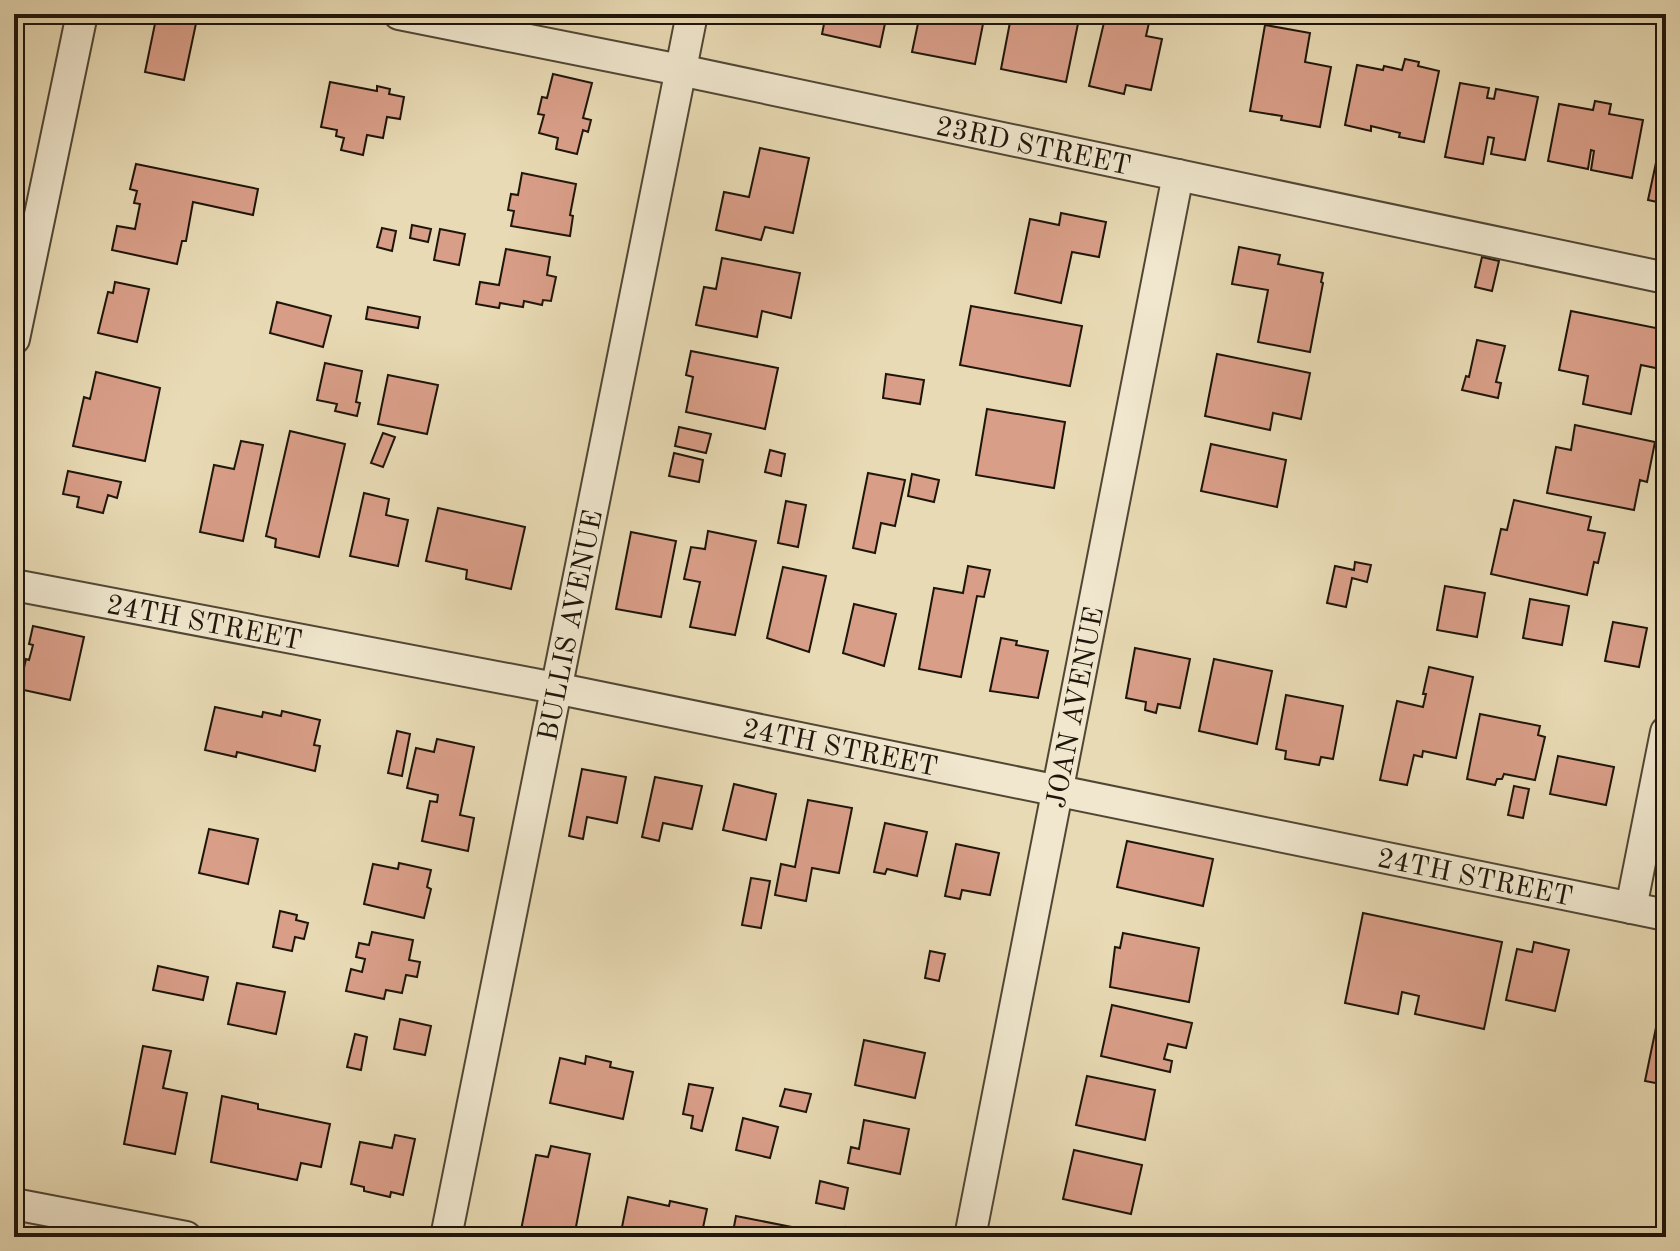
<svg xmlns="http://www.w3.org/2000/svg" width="1680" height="1251" font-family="'Old Standard TT',serif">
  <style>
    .building { fill: #d99e88; stroke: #1e150a; stroke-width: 2 }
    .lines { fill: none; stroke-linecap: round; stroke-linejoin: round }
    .minor-casing { stroke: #504634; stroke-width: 34 }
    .minor { stroke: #f0e7ce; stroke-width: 30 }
    .labels { text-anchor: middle; stroke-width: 8; stroke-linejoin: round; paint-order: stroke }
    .street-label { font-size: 28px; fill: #1e150a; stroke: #f0e7ce }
  </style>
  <rect width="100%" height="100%" fill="#e8dab4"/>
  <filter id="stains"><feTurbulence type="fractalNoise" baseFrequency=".0025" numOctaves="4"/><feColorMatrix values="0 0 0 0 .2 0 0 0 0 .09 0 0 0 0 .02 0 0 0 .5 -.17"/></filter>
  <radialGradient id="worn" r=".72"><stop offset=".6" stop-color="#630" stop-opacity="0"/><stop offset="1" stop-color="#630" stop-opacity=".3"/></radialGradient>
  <path class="building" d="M157,14H198L184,80L145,72Z
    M826,14H887L880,47L822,34Z
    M920,14H985L975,64L912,52Z
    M1032,14H1080L1066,82L1001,69L1011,17L1030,21Z
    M1106,14H1151L1146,36L1162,39L1151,90L1126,85L1124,94L1089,86Z
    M1265,25L1310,33L1305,62L1331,67L1320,127L1281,120L1282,116L1250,111Z
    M1405,59L1419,62L1418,66L1439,71L1424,142L1399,137L1400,133L1371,126V131L1345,125L1357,65L1383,70L1384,66L1402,70Z
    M553,74L592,83L583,118L591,120L588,132L583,130L577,154L556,149L558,138L539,133L544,115L538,114L542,97L547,98Z
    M330,82L377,91V86L390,89L389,94L404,97L400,119L387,117L383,138L367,135L363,155L341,150L344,138L336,136L337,130L321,127Z
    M1460,83L1489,88L1487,98L1494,99L1496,89L1538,97L1525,160L1491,154L1494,138L1488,137L1483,164L1445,157Z
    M1595,101L1611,104L1609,114L1643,120L1632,178L1591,170L1594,151L1591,150L1588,169L1548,161L1559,104L1593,110Z
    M1663,130L1666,131V204L1648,200Z
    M760,148L809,158L793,233L765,227L761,240L716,230L724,192L749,197Z
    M136,164L258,189L253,215L193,202L186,241H182L177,264L112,250L117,226L135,229L140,204L134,203L137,191L130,189Z
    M522,173L576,184L570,215L573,216L570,236L511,226L514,211L508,210L511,194L518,195Z
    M1061,213L1106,222L1099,257L1072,252L1061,303L1015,293L1030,219L1059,225Z
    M412,225L431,229L428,242L410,238Z
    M382,228L396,231L392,251L377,247Z
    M440,229L465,234L459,265L434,260Z
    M1239,247L1280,255L1278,264L1323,273L1321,282L1323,283L1310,352L1258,342L1268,290L1232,284Z
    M506,249L550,257L547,275L556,277L551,301L543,300L542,305L524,301L523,307L500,303L499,308L476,304L480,282L499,285Z
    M1482,257L1499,261L1492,291L1475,287Z
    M722,258L800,273L791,318L762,311L757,337L696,325L704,287L716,289Z
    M115,282L149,289L137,342L98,333L108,292L113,293Z
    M277,302L331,316L323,347L270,333Z
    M971,306L1082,326L1070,386L960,365Z
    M368,307L420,317L418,328L366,319Z
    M1571,311L1666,330L1665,370L1641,365L1631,414L1583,404L1588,376L1559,370Z
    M1477,340L1505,346L1496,382L1501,383L1498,398L1462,390L1466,376L1469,377Z
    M691,351L778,368L765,429L686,412L693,377L686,375Z
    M1217,354L1310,373L1301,419L1273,413L1270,430L1205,416Z
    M325,363L362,371L356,402L360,403L357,416L335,411L337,404L317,400Z
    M96,372L160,388L145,461L73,446L84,397L90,399Z
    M886,374L924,380L920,404L883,398Z
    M388,375L438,385L427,434L378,424Z
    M987,409L1065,422L1054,488L976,475Z
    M1575,425L1655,442L1647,482L1640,480L1634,510L1547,493L1556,447L1571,450Z
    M679,427L711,434L706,453L675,446Z
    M290,431L345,444L319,557L275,547L276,539L266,536Z
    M383,433L395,437L383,467L371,463Z
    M241,441L263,445L243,541L200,532L214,465L234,469Z
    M1211,444L1286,460L1277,507L1201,491Z
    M770,450L785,454L781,476L765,472Z
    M674,453L703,460L699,482L669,476Z
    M68,471L121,482L117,498L108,495L103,513L77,507L79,497L63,494Z
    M868,473L905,480L895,526L881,523L875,553L853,548Z
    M912,474L939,480L934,502L908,496Z
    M364,493L389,499L386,515L408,520L398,566L350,556Z
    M1514,500L1591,517L1588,530L1605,533L1598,563L1594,562L1587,595L1491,574L1501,529L1507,530Z
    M786,501L806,505L798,547L778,543Z
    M438,508L525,527L511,589L466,579L467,570L426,561Z
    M708,531L756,541L735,635L690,627L700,582L684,579L691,547L705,549Z
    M631,532L676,541L661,617L616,609Z
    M1355,562L1371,565L1367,582L1352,578L1346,607L1327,603L1335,566L1354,570Z
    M968,566L990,570L984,597L977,596L961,677L919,669L934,588L963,593Z
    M783,567L826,576L809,652L767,638Z
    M1445,586L1485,593L1477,637L1437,630Z
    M1530,599L1569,606L1562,645L1523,638Z
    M854,604L896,614L884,666L843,653Z
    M1613,622L1647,628L1639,667L1605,661Z
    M33,626L84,637L70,700L19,689L26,659L29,660L33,645L29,644Z
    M1001,638L1017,641L1016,645L1048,651L1038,698L990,691Z
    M1135,648L1190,659L1180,708L1158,704L1156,713L1145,710L1146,702L1126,698Z
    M1214,659L1272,671L1257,744L1199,731Z
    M1429,667L1473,677L1456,758L1423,751L1422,757L1414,755L1407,785L1380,780L1397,701L1423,707L1426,694H1423Z
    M1286,695L1343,706L1333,759L1321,757L1319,765L1285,759L1286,751L1276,749Z
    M215,707L262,717L263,712L281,716L282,711L320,720L314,745L320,746L315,771L237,752L236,757L205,750Z
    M1480,714L1540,726L1538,735L1545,737L1535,780L1504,774L1502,779H1497L1495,785L1467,779Z
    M397,731L410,734L402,776L388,773Z
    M437,739L474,747L460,815L474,818L468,851L422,841L430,801L437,802L438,795L407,788L416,748L434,752Z
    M1558,756L1614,767L1606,805L1550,794Z
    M582,769L626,777L617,823L587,817L583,839L569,836Z
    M655,777L702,786L692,829L663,823L659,841L642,837Z
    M734,784L776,794L766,840L723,830Z
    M1514,786L1529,789L1523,818L1508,815Z
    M808,800L852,808L839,873L812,868L806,901L775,895L781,864L795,867Z
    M885,823L927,832L917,876L887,869L885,874L874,872Z
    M209,829L258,839L248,884L199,873Z
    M1127,841L1213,859L1203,906L1117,887Z
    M956,844L999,853L990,895L962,890L960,899L945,896Z
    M399,863L431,870L427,887L431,889L424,918L364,904L373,864L398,869Z
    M751,878L770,881L761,928L742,925Z
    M280,911L297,915L296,920L308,923L304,939L295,937L292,951L273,947Z
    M1363,913L1502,942L1484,1029L1415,1014L1419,996L1402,992L1398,1014L1345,1003Z
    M372,932L413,940L409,960L420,962L417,977L406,975L402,993L386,990L384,999L346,991L351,969L362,972L365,959L356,957L359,943L369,945Z
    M1123,933L1199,948L1189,1002L1110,987L1115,947L1120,948Z
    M1534,942L1569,950L1555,1011L1506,1000L1517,949L1532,952Z
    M930,951L945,954L939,981L925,978Z
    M158,966L208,977L203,1000L153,990Z
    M1666,979V1085L1645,1081Z
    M237,983L285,992L276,1034L228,1024Z
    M1112,1005L1192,1023L1186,1048L1168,1044L1164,1059L1172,1061L1170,1072L1101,1056Z
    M400,1019L431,1026L425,1055L394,1049Z
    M355,1034L367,1037L361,1070L347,1067Z
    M864,1040L925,1053L915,1098L855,1085Z
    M143,1046L171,1051L163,1088L187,1093L175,1154L124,1144Z
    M586,1056L611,1062L610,1067L633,1072L623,1119L550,1103L560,1058L585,1064Z
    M1087,1076L1155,1090L1145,1140L1076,1125Z
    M689,1084L713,1088L702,1131L691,1128L693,1116L683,1114Z
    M785,1089L811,1094L806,1112L780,1106Z
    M222,1096L258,1104V1109L330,1124L321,1167L301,1163L297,1180L211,1162Z
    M743,1118L778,1127L770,1158L736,1150Z
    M864,1120L909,1129L900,1174L848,1163L851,1147L859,1149Z
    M395,1135L415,1139L403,1195L391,1192L390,1197L364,1191V1187L351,1184L360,1142L392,1148Z
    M551,1146L590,1154L574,1237H556L521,1230L536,1155L548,1157Z
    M1074,1150L1142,1165L1131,1214L1063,1199Z
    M820,1181L848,1188L844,1209L816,1203Z
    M628,1197L669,1206L670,1201L707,1209L701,1237H620Z
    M736,1216L807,1230L805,1237H732Z
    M846,1227L868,1232L867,1237H844Z
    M1052,1228L1097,1237H1051Z"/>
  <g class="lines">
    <g class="minor-casing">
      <g id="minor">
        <path id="s1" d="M399,14L680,70L1666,278"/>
        <path d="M14,339L82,14"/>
        <path id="s2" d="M14,585L555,688L1666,915"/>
        <path d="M1631,908L1666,732"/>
        <path d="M14,1204L186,1237"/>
        <path id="s3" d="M446,1237L692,14"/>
        <path id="s4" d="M970,1237L1178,175"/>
      </g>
    </g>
    <use href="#minor" class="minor"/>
  </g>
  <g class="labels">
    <g class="street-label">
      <text dy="10" stroke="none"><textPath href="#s1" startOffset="648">23RD STREET</textPath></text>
      <text dy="10" stroke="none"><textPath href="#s2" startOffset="194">24TH STREET</textPath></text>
      <text dy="10" stroke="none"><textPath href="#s3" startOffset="624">BULLIS AVENUE</textPath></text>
      <text dy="10" stroke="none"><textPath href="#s4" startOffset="540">JOAN AVENUE</textPath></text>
      <text dy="10" stroke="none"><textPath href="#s2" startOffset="842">24TH STREET</textPath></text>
      <text dy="10" stroke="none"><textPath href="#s2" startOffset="1490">24TH STREET</textPath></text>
    </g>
  </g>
  <rect width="1680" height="1251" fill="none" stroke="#e8dab4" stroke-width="48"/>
  <rect x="16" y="16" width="1648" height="1219" fill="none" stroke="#1e150a" stroke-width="4"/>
  <rect x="24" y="24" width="1632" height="1203" fill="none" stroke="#1e150a" stroke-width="2"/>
  <rect width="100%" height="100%" filter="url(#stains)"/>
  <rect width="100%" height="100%" fill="url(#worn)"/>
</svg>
